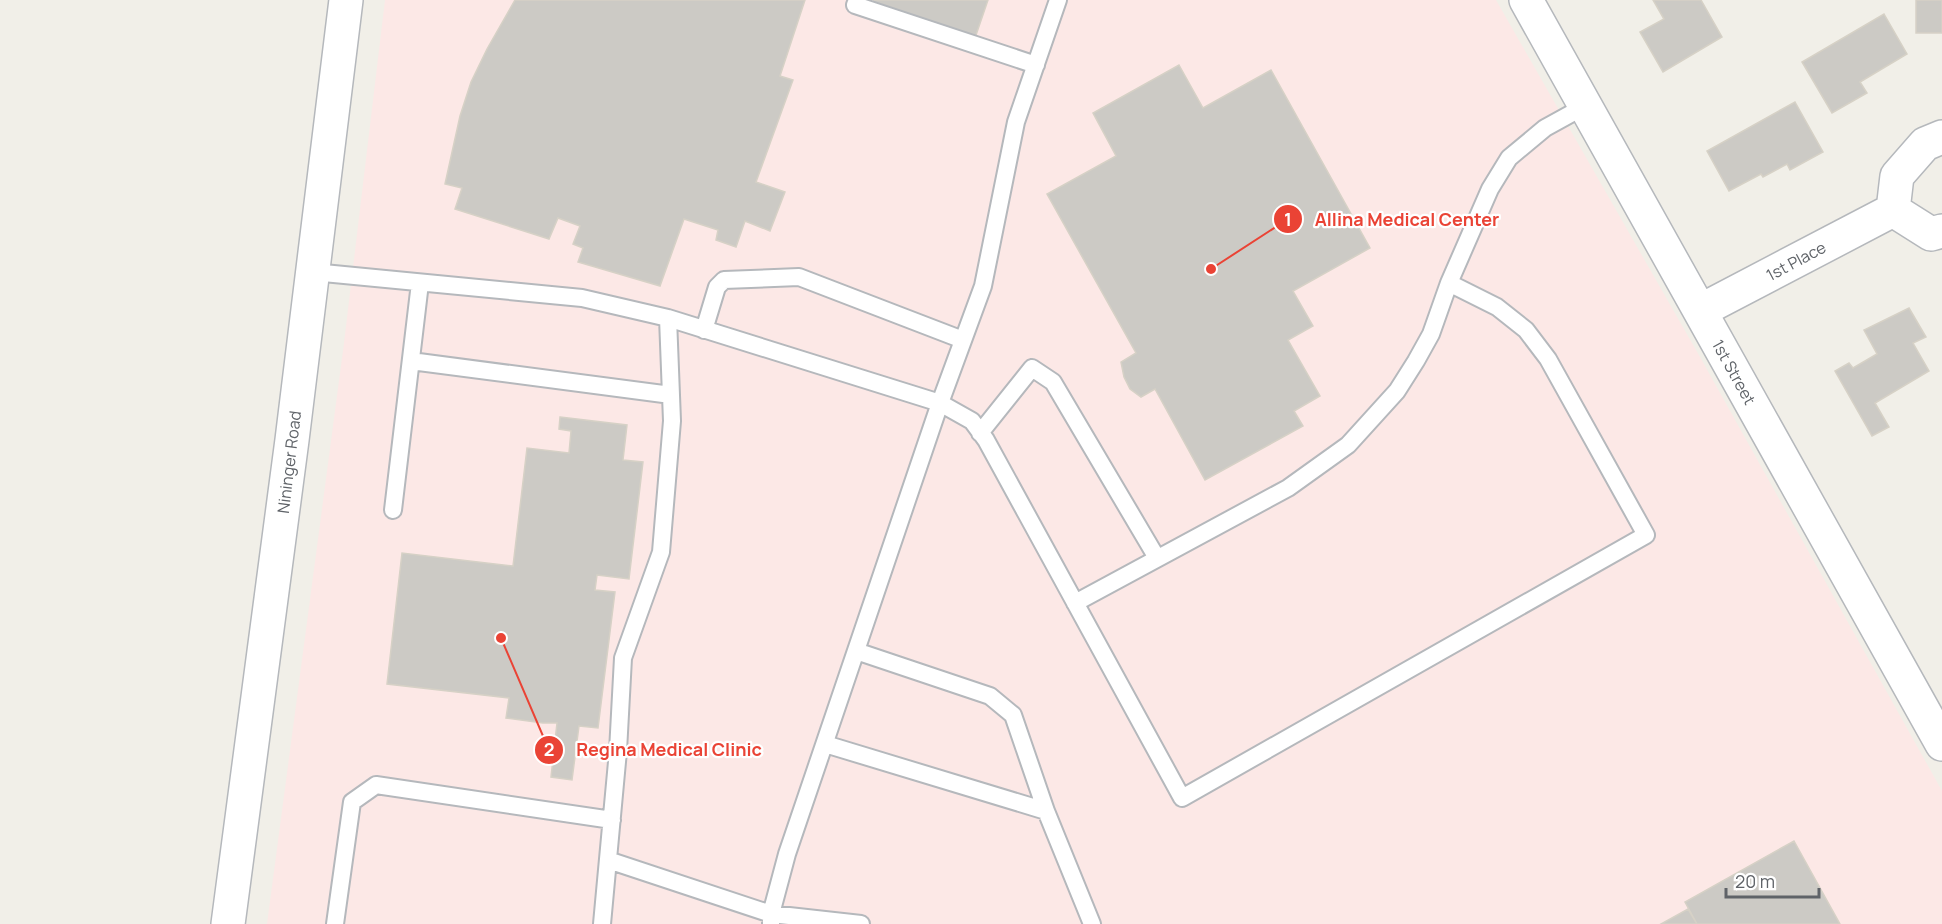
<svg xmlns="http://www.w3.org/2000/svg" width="1942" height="924" font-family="Manrope,sans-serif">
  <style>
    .medical { fill: #fce8e6 }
    .building { fill: #cccac5; stroke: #d6d1c6; stroke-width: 1.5 }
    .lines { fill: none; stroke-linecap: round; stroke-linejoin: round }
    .service-casing { stroke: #b5b8bc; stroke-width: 20 }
    .minor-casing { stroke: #b5b8bc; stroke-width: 36 }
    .tertiary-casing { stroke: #b5b8bc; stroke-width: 36 }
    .service { stroke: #fff; stroke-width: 16 }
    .minor { stroke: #fff; stroke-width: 33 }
    .tertiary { stroke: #fff; stroke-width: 33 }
    .labels { text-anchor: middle; stroke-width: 4.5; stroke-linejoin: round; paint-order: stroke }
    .street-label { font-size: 16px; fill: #5f6368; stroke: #fff }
    .leader { fill: none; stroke: #ea4335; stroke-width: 2 }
    .callout-dot { fill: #ea4335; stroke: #fff; stroke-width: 2 }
    .mark-label { font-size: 18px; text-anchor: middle; font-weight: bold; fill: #fff }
    .callout-label { font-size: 18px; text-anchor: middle; font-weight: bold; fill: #ea4335; stroke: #fff; stroke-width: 4.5; stroke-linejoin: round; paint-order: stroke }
  </style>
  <rect width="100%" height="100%" fill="#f1efe8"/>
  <path class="medical" d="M385,0H1496L1700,357L1942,791V924H267L344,343Z"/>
  <path class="building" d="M515,0H805L780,76L793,80L756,182L785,192L770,231L745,221L736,247L716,240L718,230L684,219L660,286L578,262L583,248L573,244L580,226L558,218L549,239L455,209L462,188L445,184L460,116L471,82L487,49Z
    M874,0H988L975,38L873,2Z
    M1653,0H1701L1722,37L1663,72L1640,32L1664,19Z
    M1916,0H1942V33H1916Z
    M1884,14L1907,54L1860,82L1867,93L1832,113L1802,62Z
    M1179,65L1203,108L1271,70L1370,248L1293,291L1313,326L1288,340L1320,396L1294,411L1303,426L1205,480L1155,389L1141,397L1130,389L1124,377L1121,362L1136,353L1047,194L1116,156L1093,113Z
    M1795,102L1823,152L1790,170L1787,164L1763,177L1761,174L1729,191L1707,151Z
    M1909,308L1926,337L1913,343L1929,371L1875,403L1889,427L1872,436L1835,371L1849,363L1853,368L1877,354L1864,330Z
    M560,417L627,425L623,460L643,462L629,579L597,575L595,590L615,592L598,728L579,726L572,780L551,777L557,723H543L506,718L509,698L387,684L402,553L513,566L527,448L569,453L571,431L559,429Z
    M1794,841L1840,924H1697L1685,902Z
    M1688,909L1697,924H1661Z"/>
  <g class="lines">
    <g class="service-casing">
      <path id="service" d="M857,0L855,5L1036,65
        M313,272L582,298L668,318L940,403L972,421L986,440L1182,798L1646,535L1548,359L1526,330L1497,307L1449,283
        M704,330L717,287L724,280L799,277L963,340
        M411,361L671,395
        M980,433L1032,368L1053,382L1157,558
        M393,510L420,283
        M1075,603L1288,488L1348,445L1397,391L1416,361L1431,334L1449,283L1490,189L1509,158L1545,128L1585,106
        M856,651L990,696L1013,715L1046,811
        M825,744L1046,811L1092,924
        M608,860L771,914L861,924
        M335,924L352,802L376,785L612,820
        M602,924L618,751L623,658L661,552L672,421L668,318
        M771,924V914L787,854L940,403L983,286L1016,122L1058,0"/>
    </g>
    <g class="minor-casing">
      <path id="minor" d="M1526,0L1942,744
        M1893,210L1897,176L1925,144L1942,137
        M1893,210L1931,234L1942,231
        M1700,311L1893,210"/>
    </g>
    <g class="tertiary-casing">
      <path id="tertiary" d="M228,924L292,440L346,0"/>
    </g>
    <use href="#service" class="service"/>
    <use href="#minor" class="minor"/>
    <use href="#tertiary" class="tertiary"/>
  </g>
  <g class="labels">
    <g class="street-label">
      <text transform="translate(1796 261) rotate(-28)" y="6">1st Place</text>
      <text transform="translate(1734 372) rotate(61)" y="6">1st Street</text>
      <text transform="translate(289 462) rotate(-83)" y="6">Nininger Road</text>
    </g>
  </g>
  <path class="leader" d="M1211 269L1288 219M501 638L549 750"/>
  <g class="callout-dot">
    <circle cx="1211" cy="269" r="6"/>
    <circle cx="501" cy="638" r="6"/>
    <circle cx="1288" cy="219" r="15"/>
    <circle cx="549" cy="750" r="15"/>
  </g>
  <g class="mark-label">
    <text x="1288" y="226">1</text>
    <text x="549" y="756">2</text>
  </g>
  <g class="callout-label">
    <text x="1407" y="226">Allina Medical Center</text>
    <text x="669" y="756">Regina Medical Clinic</text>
  </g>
  <path d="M1726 888v9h93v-9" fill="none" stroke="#5f6368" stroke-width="3"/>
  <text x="1735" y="888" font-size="18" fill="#5f6368" stroke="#ffffff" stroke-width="4.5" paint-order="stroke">20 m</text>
</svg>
